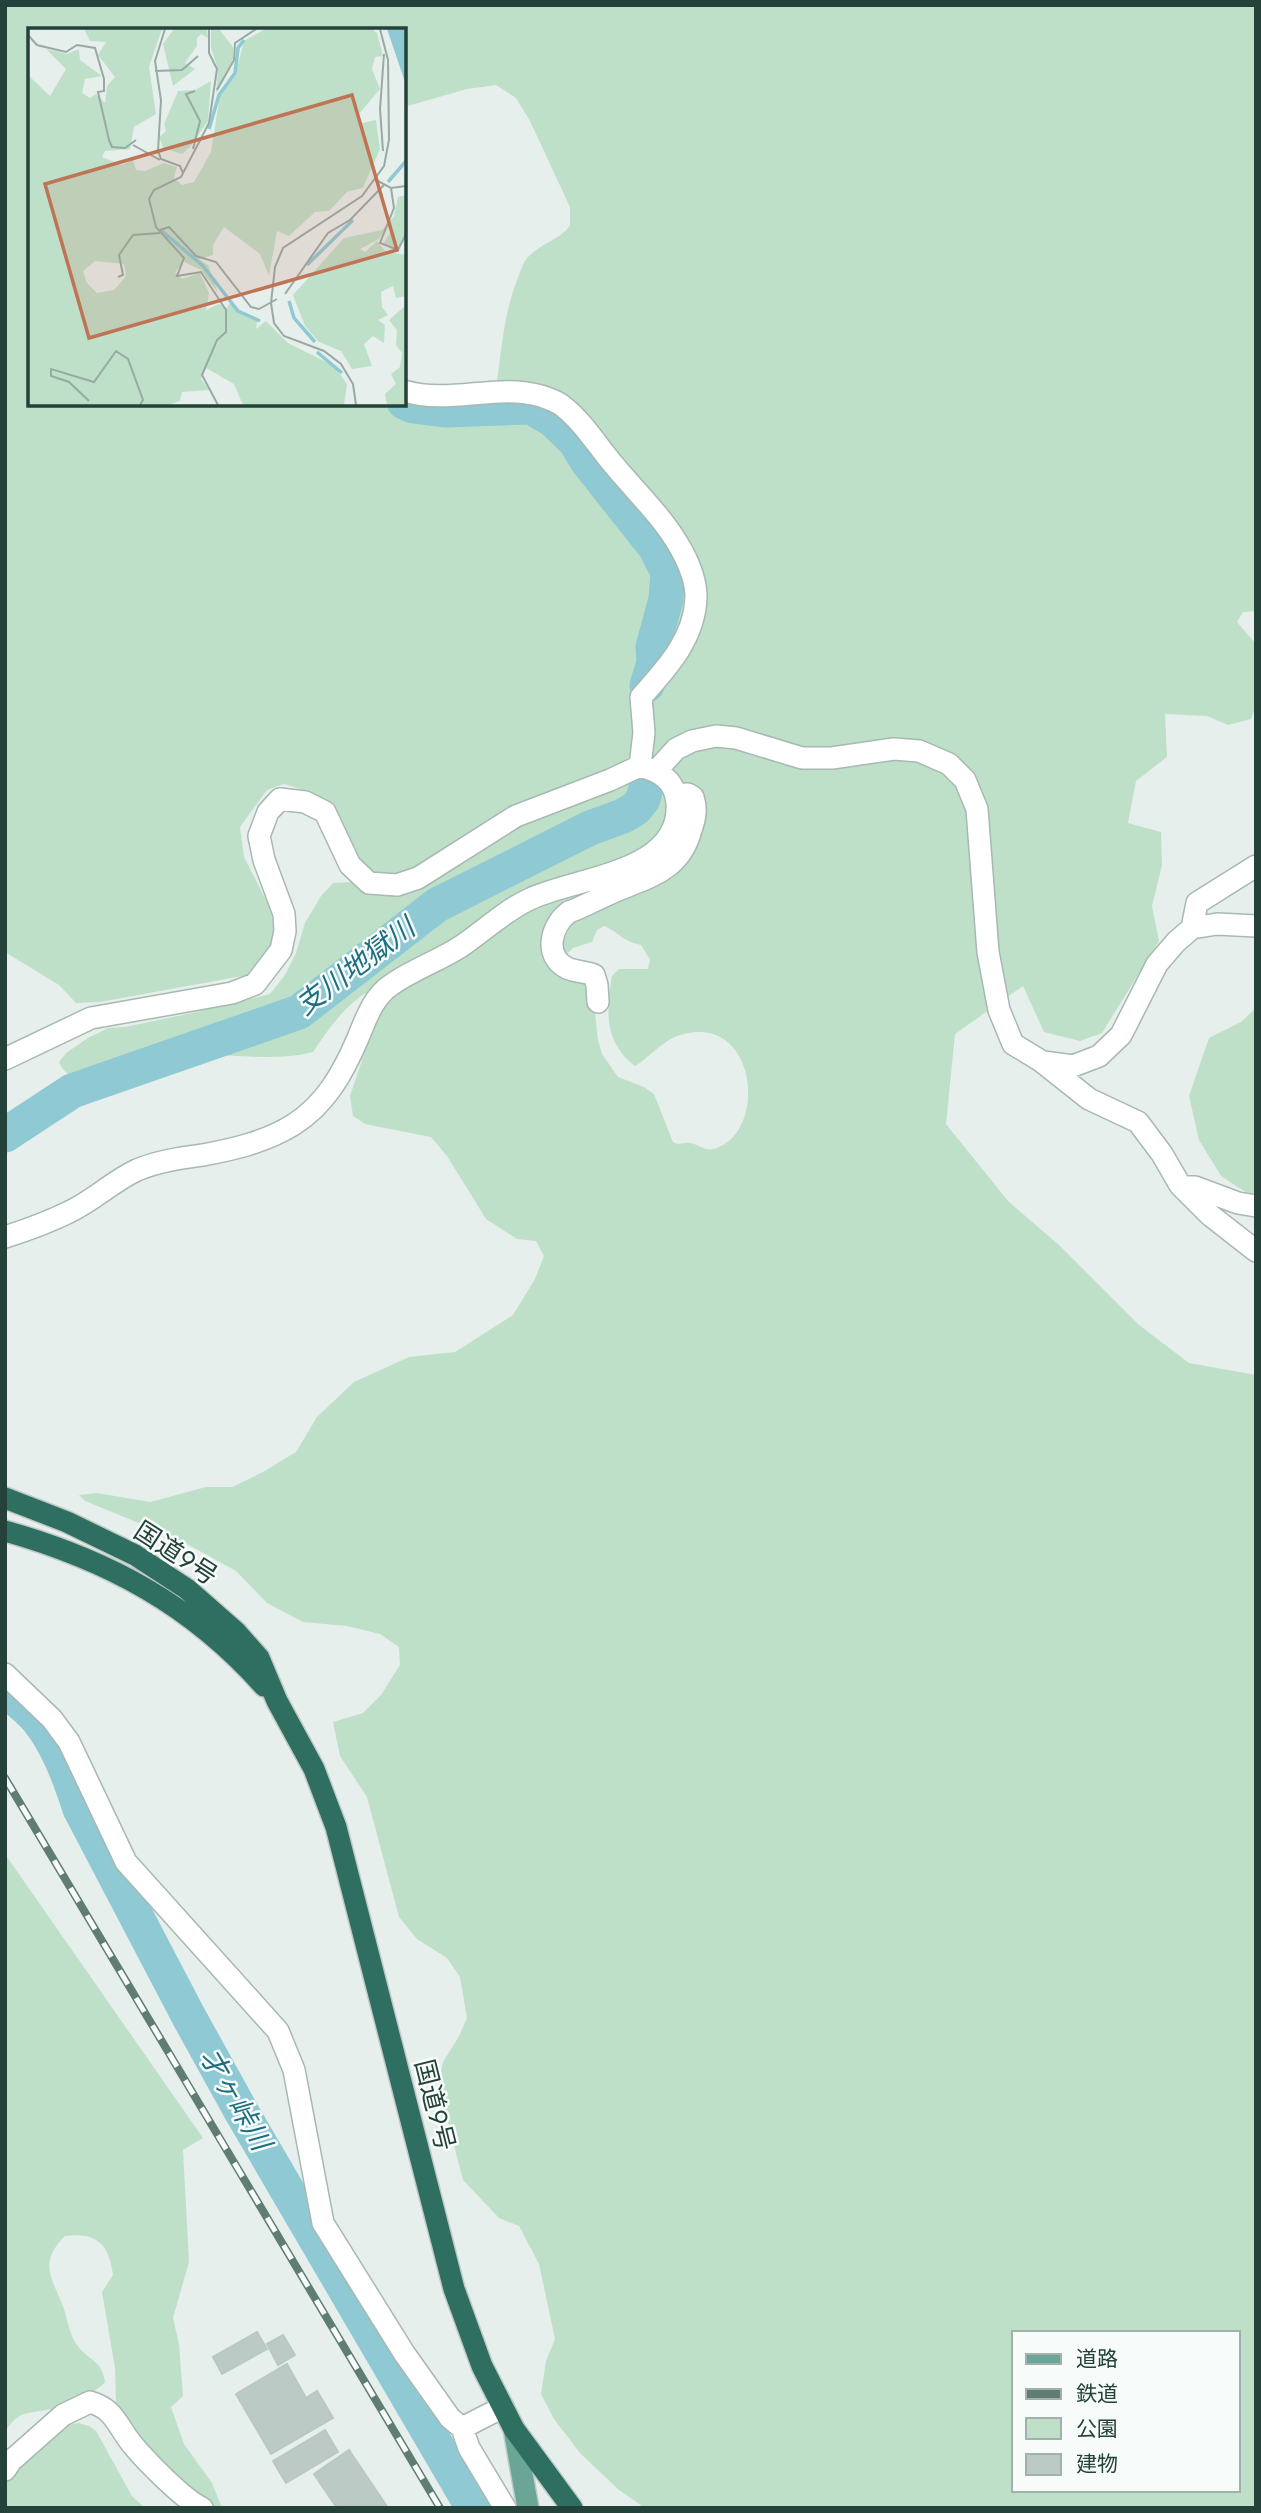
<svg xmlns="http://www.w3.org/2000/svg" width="1261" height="2513" font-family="Jost,'Noto Sans JP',sans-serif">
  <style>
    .green { fill: #bfe0c8; fill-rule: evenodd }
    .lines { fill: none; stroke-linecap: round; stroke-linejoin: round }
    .river { stroke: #8ec9d4; stroke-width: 35 }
    .building { fill: #bbcac4; stroke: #b8c9c2; stroke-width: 2 }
    .street-casing { stroke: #a8b8b2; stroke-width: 24 }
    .primary-casing { stroke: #c2cac8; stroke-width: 24 }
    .highway-casing { stroke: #c2cac8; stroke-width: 24 }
    .street { stroke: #fff; stroke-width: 21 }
    .primary { stroke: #6aa596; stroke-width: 21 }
    .highway { stroke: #2f6f62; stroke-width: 21 }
    .rail-casing { stroke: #5f7d75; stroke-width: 8 }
    .rail { stroke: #f7fbf9; stroke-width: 5; stroke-dasharray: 16; stroke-linecap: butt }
    .labels { text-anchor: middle; stroke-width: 5; stroke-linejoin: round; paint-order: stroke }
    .street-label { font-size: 26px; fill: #24423a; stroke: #f7fbf9 }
    .water-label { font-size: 28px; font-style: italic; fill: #1c6f80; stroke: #f7fbf9 }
    .inset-river { fill: none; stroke: #8ec9d4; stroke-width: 3.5 }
    .inset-road { fill: none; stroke: #98aaa4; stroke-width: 2 }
    .view { fill: #c07456; fill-opacity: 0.15; stroke: #c07456; stroke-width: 3.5 }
    .inset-edge { fill: none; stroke: #24423a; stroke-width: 3.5 }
  </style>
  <rect width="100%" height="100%" fill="#e6efeb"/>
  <path class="green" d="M5,5H1256V611L1243,612L1237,622L1256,644V705L1251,719L1228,725L1207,716L1165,714L1167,757L1136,781L1128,823L1161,832L1162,865L1152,906L1159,941L1102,1033L1080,1041L1044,1032L1023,986L955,1034L946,1124L1008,1201L1059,1245L1139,1325L1189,1363L1256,1375V2508H645L619,2490L580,2453L554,2419L541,2394L546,2361L555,2339L539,2264L519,2226L499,2218L463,2180L438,2084L443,2062L458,2038L467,2018L460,1977L447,1958L417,1939L399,1917L367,1797L340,1756L333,1722L363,1713L381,1695L400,1665L399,1647L380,1634L347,1626L303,1622L267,1603L236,1571L178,1539L85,1501L79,1495L97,1493L150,1502L206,1487H232L263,1472L296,1452L317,1417L354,1382L409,1357L455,1352L513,1315L535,1279L544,1256L536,1241L517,1239L486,1219L447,1156L431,1137L365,1124L353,1116L350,1096L373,1027V989C346,1003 330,1027 313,1052C278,1061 242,1055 205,1055C188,1055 169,1057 151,1059C126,1063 75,1099 59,1062L66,1053L88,1038L108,1028L125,1027L192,1013L270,994L285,975L296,953L305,923L321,896L333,883L354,882V857L336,809L311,792L284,784L267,790L240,827L244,857L270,908L275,933L266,956L248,975L100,1002L76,1003L59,985L5,952ZM30,30H404V107L467,89L496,85L516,98L530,121L570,207V226C558,241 542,242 527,258C522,265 519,275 516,283C500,326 501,369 492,412L482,419L436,421L410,418L384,404H30ZM604,926C620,933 624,942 641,945L650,960L648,969H619L612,976C606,1011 604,1042 635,1066C653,1055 663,1039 684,1034C756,1016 767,1127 719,1147C704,1154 701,1144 689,1143C682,1142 680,1146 673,1142L654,1094L644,1087L618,1077L602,1054L598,1040L592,986L568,961L567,954L573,948L592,942L597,930ZM1014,2333H1238V2490H1014Z
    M1256,1008V1199L1221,1176L1199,1140L1189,1096L1209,1038L1241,1022Z
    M5,1854L203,2138L183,2150L189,2262L173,2318L179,2344L183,2396L171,2407L184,2444L212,2483L222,2508H209L207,2498L193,2490L150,2451L125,2419L116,2403L115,2368L102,2292L113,2275C109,2244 97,2232 65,2236C37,2264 53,2279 64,2309C68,2322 69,2333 77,2345C88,2361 102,2359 105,2382C97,2393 66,2406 52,2409C29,2414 19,2409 5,2432Z
    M79,2423L89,2426L96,2431L132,2496L145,2508H5V2483L11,2473L44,2441L68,2425Z"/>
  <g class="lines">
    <path class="river" d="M404,402L413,406L445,410L531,407L553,420L575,441L587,461L655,547L668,572L666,599L653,647L654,663L647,685
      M5,1135L72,1091L299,1012L437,905L590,828L623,816L636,808L643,799L647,784
      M5,1690C16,1699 29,1709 38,1720C58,1745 70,1778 80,1809L189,2017L241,2111L473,2508"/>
  </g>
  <path class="building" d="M257,2332L267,2349L222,2374L213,2357Z
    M283,2335L295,2355L278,2365L267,2344Z
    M287,2364L306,2398L317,2391L333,2418L271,2454L236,2394Z
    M325,2430L338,2452L286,2483L273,2461Z
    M349,2450L388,2508H337L314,2474Z"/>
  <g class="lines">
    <g class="street-casing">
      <path id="street" d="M404,391C450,405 497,383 541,396C547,398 555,401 560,404C582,420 596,444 613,464C636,492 665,519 682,551C689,564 696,582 696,597C695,638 667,668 641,697L644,733L640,766
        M656,771L676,749L692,741L716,736L736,738L802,758H832L894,749L919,751L949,764L965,780L977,809L988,952L999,1010L1013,1044L1041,1061L1089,1099L1138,1122L1162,1154L1180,1185L1210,1215L1256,1251
        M1192,928L1197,903L1256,866
        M598,1002L597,985L594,975C585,971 575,972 567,968C543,956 551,925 569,912C583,907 595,900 609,894C645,877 679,874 691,830C695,818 697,809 693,797L688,794L676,795
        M5,1059L91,1018L232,993L255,984L281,950L285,931L284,914L264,860L259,836L268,812L280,799L305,802L325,812L350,865L369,883L397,885L418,878L516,816L610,780L640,766C661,772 675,780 677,803C682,873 576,877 530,899C504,911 484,931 460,947C438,961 412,970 391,985C373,997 366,1019 358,1038C343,1073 326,1104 293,1125C265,1142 235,1149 203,1155C181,1158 158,1161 137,1170C113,1181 93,1201 69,1212C49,1222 27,1230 5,1237
        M1043,1062L1073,1066L1099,1056L1121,1035L1157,964L1176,942L1192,928L1217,924L1256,926
        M1184,1187H1195L1238,1203L1256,1206
        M5,1674L52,1719L69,1742L126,1862L278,2031L294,2070L323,2223L404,2353L450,2418L462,2428L469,2448L505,2508
        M462,2428L503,2407
        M5,2470L11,2461L63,2415L90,2402C115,2409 117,2426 132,2444C145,2460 184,2500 202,2508"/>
    </g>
    <g class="primary-casing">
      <path id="primary" d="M514,2429L528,2508"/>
    </g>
    <g class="highway-casing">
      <path id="highway" d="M5,1498L67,1522L135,1555L187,1589L236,1632L259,1658L277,1701L314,1769L336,1827L454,2289L482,2366L514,2429L572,2508
        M5,1531C108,1560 192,1605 264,1686"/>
    </g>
    <use href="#street" class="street"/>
    <use href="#primary" class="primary"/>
    <use href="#highway" class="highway"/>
    <g class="rail-casing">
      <path id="rail" d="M5,1778L440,2508"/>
    </g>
    <use href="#rail" class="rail"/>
  </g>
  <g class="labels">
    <g class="street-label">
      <text transform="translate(176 1553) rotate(33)" y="9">国道9号</text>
      <text transform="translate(435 2105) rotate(76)" y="9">国道9号</text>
    </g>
    <g class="water-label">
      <text transform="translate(355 966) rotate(-37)" y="10">支川地獄川</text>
      <text transform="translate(236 2099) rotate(60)" y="10">才ヶ峠川</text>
    </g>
  </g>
  <g transform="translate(28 28)">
    <rect width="378" height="378" fill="#e6efeb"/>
    <path d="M56,1H134L121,39L128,86L106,99L102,121L77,123L74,129L94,137L105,132L108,142L117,143L136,135L149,139L146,150L154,157L166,154L183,124L192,67L207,48L216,13L237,1H344L349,5L355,28L347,29L344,41L352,61L330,87L334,95L348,92L352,121L335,160L319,164L301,183L287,184L261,208L249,203L241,248L232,226L196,199L185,217V227L171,231L180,237L190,265L173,242L156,234L147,244L154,251L172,245L181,265L178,282L191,276L199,280L203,273L210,285L229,293L228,301L238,293L260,315L306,338L319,356L316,377H215L206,356L178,340L173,351L181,362L154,364L152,373L140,377H0V47L22,68L38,41L18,21L39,26L51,21L52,32L74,48L57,51L54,65L62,70L68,66L77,75L79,58L87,49L70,27L78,14L62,13ZM67,233L96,236L98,248L86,262L69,265L59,255L55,243ZM146,1H179L180,10L173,6L169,10V18L157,35L167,41L145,58L135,16ZM183,1H191L205,19V31L188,66L190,41L183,20ZM183,53L180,93L162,119L154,126L135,120L131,109L138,103L136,96L150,63L167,62ZM378,167V205L370,221L355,216L365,200L361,196L351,211L332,221L337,224L349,213L357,223L378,227V268L368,270L365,258L353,264L354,279L360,287L350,292L357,297L356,315L345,308L336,316L344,338L324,341L313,323L291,314L277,298L265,267L316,210L354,202L366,188L370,169ZM378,277V377H359L357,366L368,356L363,346L372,339L374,325L368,317L369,302L361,292Z" fill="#bfe0c8" fill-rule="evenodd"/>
    <path d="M359,1H376L378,5V57Z" fill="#8ec9d4"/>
    <path class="inset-river" d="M181,101L191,67L207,45L210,20L216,12M360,154L378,133M134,203L175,238L210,283L232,293M279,237L325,192M261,273L266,290L287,314M289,324L314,345"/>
    <path class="inset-road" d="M137,1L127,33L133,72L130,123L133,131L152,138L155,145M181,1V25L189,41L181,95L153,149L126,162L121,171L128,199L156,230L149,248L173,244L198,282V304L189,312L174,347L190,377M0,7L9,17L38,24L49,17L67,20L76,51V63L70,64L81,112L84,119L97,120L108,112M127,43L154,42L170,28M189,62L206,32L207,15L228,1M105,117L132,132M165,121L172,93L158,66L167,63M355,123L352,81L356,26M348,152L363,160L378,158M363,160L366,180L352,215L370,222L378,206M132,202L141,199L168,228L188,234L223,279L231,281L249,271M90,249L95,247L91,227L105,207L132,205M257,266L300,205L322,192L356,157M61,373L41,354L23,348V341L66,354L88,323L100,331L115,372L112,377M328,377L325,356L313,336L296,323L256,308L246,295L243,275L247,239L255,220L334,168L356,138L361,112L360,32L352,1"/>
    <path class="view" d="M324,67L369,222L61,310L17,156Z"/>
    <rect width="378" height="378" class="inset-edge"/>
  </g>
  <rect width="1261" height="2513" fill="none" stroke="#24423a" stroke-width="14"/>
  <rect x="1012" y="2331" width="228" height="161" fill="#f7fbf9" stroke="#a3b1ad" stroke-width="2"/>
  <rect x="1026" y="2354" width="35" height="10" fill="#6aa596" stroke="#a3b1ad" stroke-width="2"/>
  <text x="1076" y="2366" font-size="21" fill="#24423a">道路</text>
  <rect x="1026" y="2389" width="35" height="10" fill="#5f7d75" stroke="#a3b1ad" stroke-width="2"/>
  <text x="1076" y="2401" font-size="21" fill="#24423a">鉄道</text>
  <rect x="1026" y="2418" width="35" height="21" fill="#bfe0c8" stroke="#a3b1ad" stroke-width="2"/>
  <text x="1076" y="2436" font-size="21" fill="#24423a">公園</text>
  <rect x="1026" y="2454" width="35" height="21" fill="#bbcac4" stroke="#a3b1ad" stroke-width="2"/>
  <text x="1076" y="2471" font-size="21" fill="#24423a">建物</text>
</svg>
